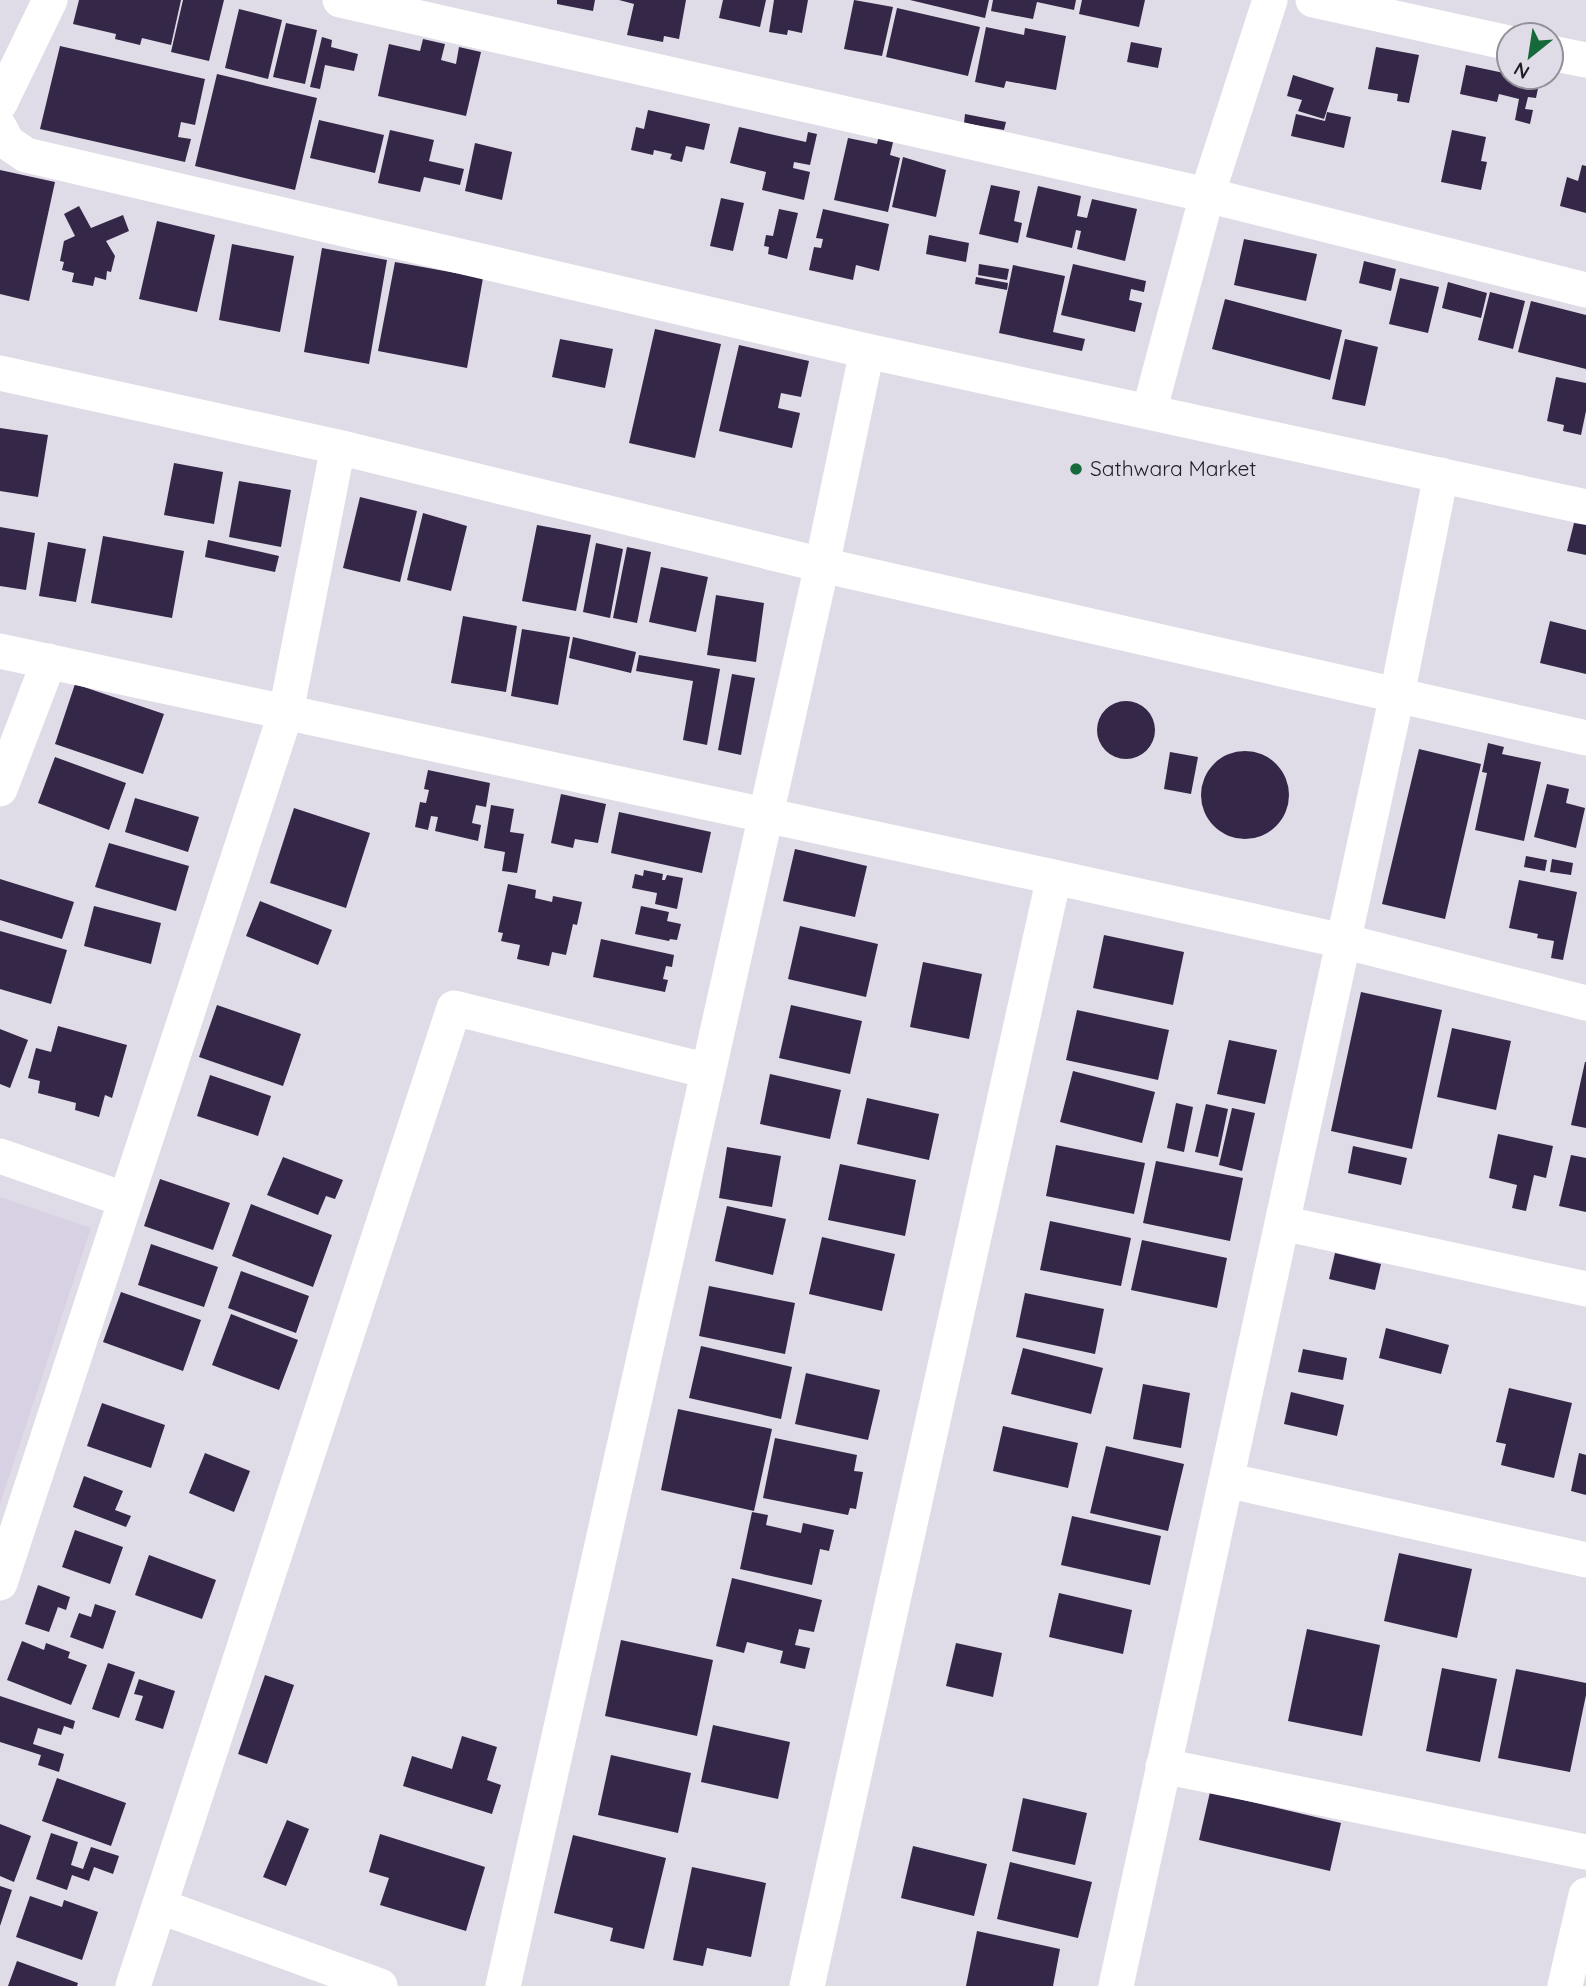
<svg xmlns="http://www.w3.org/2000/svg" width="1586" height="1986" font-family="Quicksand,sans-serif">
  <style>
    .built { fill: #d8d1e4 }
    .building { fill: #342747 }
    .lines { fill: none; stroke-linecap: round; stroke-linejoin: round }
    .minor { stroke: #fff; stroke-width: 35 }
    .poi-dot { fill: #15693a; stroke: #e0dce7; stroke-width: 2.5 }
    .labels { text-anchor: middle; stroke-width: 7; stroke-linejoin: round; paint-order: stroke }
    .poi-label { font-size: 21px; fill: #1f1e22; stroke: #e0dce7; text-anchor: start }
  </style>
  <rect width="100%" height="100%" fill="#e0dce7"/>
  <path class="built" d="M0,1197L91,1228L0,1504Z"/>
  <path class="building" d="M79,0H181L171,45L142,38L140,45L115,39L116,34L73,24Z
    M183,0H224L209,61L171,52Z
    M557,0H595L593,11L557,4Z
    M619,0H686L679,39L664,36L663,42L627,35L634,4Z
    M723,0H766L760,27L719,18Z
    M774,0H808L802,33L788,30L787,35L769,32Z
    M854,0L893,7L882,56L844,49Z
    M910,0H989L985,18Z
    M993,0H1076L1074,10L1037,2L1033,19L991,11Z
    M1082,0H1145L1139,27L1079,14Z
    M897,8L980,27L968,76L886,57Z
    M239,9L282,20L268,79L225,68Z
    M286,23L317,30L305,84L273,77Z
    M986,27L1024,35L1025,28L1066,36L1056,90L1006,81L1004,88L975,82Z
    M322,37L332,40L331,47L358,54L354,71L325,65L320,89L310,87Z
    M423,39L445,44L441,60L456,64L459,47L481,52L466,116L378,96L389,44L420,51Z
    M1131,42L1162,48L1158,68L1127,62Z
    M60,46L205,79L195,125L181,122L178,137L191,139L185,162L40,129Z
    M1376,47L1419,55L1409,103L1397,101L1398,94L1368,89Z
    M1466,65L1504,73L1505,71L1509,72V77L1540,79L1536,98L1528,97L1525,109L1533,110L1530,124L1515,120L1519,99L1499,94L1497,102L1460,94Z
    M217,74L317,98L295,190L195,166Z
    M1293,75L1334,88L1324,119L1298,111L1302,100L1287,96Z
    M648,110L710,124L704,150L686,146L682,162L670,159L672,154L654,150L653,155L631,150L636,127L644,129Z
    M1327,112L1351,117L1344,148L1291,136L1296,114L1325,121Z
    M965,114L1006,122L1004,130L964,123Z
    M319,120L384,135L375,173L310,158Z
    M739,127L806,142L808,132L817,134L810,165L794,162L793,168L810,172L804,200L762,190L766,172L730,163Z
    M390,130L434,140L429,161L464,169L460,185L424,177L420,192L378,183Z
    M1452,130L1486,137L1481,161L1487,162L1481,190L1441,182Z
    M879,135L894,138L890,155L900,158L888,212L834,200L848,138L877,144Z
    M475,143L512,152L502,200L465,191Z
    M903,157L946,170L936,217L892,207Z
    M1582,165L1586,166V213L1560,206L1567,177L1578,181Z
    M0,170L55,182L29,301L0,294Z
    M991,185L1020,191L1014,221L1022,223L1018,243L979,234Z
    M1038,186L1081,196L1077,216L1087,218L1092,199L1137,209L1125,261L1077,249L1081,231L1076,230L1072,248L1026,237Z
    M721,198L744,203L733,251L710,246Z
    M79,206L91,228L123,215L129,231L106,241L115,256L111,272L107,271L106,280L95,277L93,286L72,282L74,273L62,270L64,262L60,261L64,241L75,236L64,214Z
    M779,209L798,213L787,259L768,254L769,247L764,246L766,235L773,236Z
    M823,209L889,224L879,271L856,265L853,280L809,270L814,247L821,248L823,239L816,238Z
    M157,221L215,235L197,312L139,299Z
    M929,235L969,243L966,262L926,254Z
    M1244,239L1317,254L1306,301L1234,285Z
    M232,244L294,256L280,332L219,320Z
    M322,248L387,260L369,364L304,352Z
    M1364,261L1396,269L1391,291L1359,283Z
    M395,262L483,278L467,368L378,351Z
    M979,264L1009,269L1007,280L978,275Z
    M1073,264L1146,281L1144,292L1131,289L1129,300L1142,303L1135,332L1061,315Z
    M1013,265L1065,276L1053,332L1085,339L1082,351L999,333Z
    M976,277L1008,283L1007,290L975,284Z
    M1400,278L1439,287L1428,333L1389,324Z
    M1448,282L1487,293L1481,318L1442,308Z
    M1490,292L1525,301L1513,349L1478,340Z
    M1225,299L1342,330L1330,380L1212,349Z
    M1531,301L1586,315V369L1518,352Z
    M655,329L721,344L695,458L629,443Z
    M560,339L613,349L605,388L552,377Z
    M1345,339L1378,347L1365,406L1332,399Z
    M739,345L809,361L801,397L781,393L778,408L800,413L792,448L719,431Z
    M1556,377L1586,383V411L1581,435L1563,431L1564,425L1547,421Z
    M0,428L48,435L38,497L0,491Z
    M174,463L223,472L214,524L164,515Z
    M239,481L291,490L281,547L229,537Z
    M360,497L417,511L400,582L343,568Z
    M423,513L467,526L451,591L407,580Z
    M1574,523L1586,525V555L1567,551Z
    M537,525L591,535L576,611L522,601Z
    M0,527L35,533L26,590L0,586Z
    M103,536L184,551L172,618L91,603Z
    M208,540L279,556L275,572L205,557Z
    M48,542L86,549L76,602L39,596Z
    M596,543L623,549L610,618L583,612Z
    M627,547L651,552L637,623L613,618Z
    M661,567L708,577L696,632L649,622Z
    M716,595L764,603L756,662L707,655Z
    M463,616L517,626L506,692L451,683Z
    M1550,621L1586,630V674L1540,663Z
    M522,629L570,637L558,705L511,696Z
    M573,637L636,652L631,673L569,658Z
    M639,655L720,669L707,745L683,740L693,681L636,671Z
    M732,674L755,678L741,755L718,750Z
    M75,684L164,714L143,774L55,744Z
    M1097 730a29 29 0 1 1 58 0a29 29 0 1 1-58 0Z
    M1488,743L1504,747L1502,754L1541,762L1524,841L1475,830L1487,773L1482,772Z
    M1419,749L1481,764L1445,919L1382,904Z
    M1201 795a44 44 0 1 1 88 0a44 44 0 1 1-88 0Z
    M1170,752L1198,757L1191,794L1164,789Z
    M55,757L126,783L109,830L38,803Z
    M428,770L490,783L486,807L476,805L472,823L481,825L478,841L435,831L438,817L431,816L428,830L415,827L420,802L426,803L429,790L424,789Z
    M1547,784L1569,789L1566,803L1585,808L1576,848L1534,837Z
    M561,794L606,804L598,843L575,839L573,848L551,843Z
    M135,798L199,817L188,852L125,832Z
    M491,805L514,809L510,832L524,834L517,873L502,871L505,852L484,848Z
    M294,808L370,833L346,908L270,883Z
    M619,812L711,832L702,873L611,853Z
    M109,843L189,866L176,911L95,887Z
    M795,849L867,866L855,917L783,901Z
    M1526,856L1547,860L1545,871L1524,867Z
    M1552,859L1573,863L1571,875L1550,872Z
    M644,870L663,874L662,880H665L667,875L683,878L677,909L655,904L657,893L632,888L635,874L643,876Z
    M0,879L74,902L62,939L0,920Z
    M1519,880L1577,892L1563,960L1551,958L1554,941L1537,938L1538,934L1509,928Z
    M508,884L536,890L535,898L552,902L553,896L582,902L577,925L573,924L566,955L552,952L549,966L517,959L520,945L501,941L503,933L498,932Z
    M260,901L332,930L318,965L246,936Z
    M94,906L161,923L151,964L84,946Z
    M641,906L669,912L667,921L681,924L677,940L670,939L669,941L635,934Z
    M800,926L878,944L866,997L788,979Z
    M0,931L67,950L51,1004L0,989Z
    M1104,935L1184,952L1173,1005L1093,988Z
    M601,939L674,955L672,967L666,966L663,979L668,980L665,992L593,977Z
    M923,962L982,974L969,1039L910,1027Z
    M1361,992L1442,1010L1412,1149L1331,1131Z
    M217,1005L301,1034L283,1086L199,1057Z
    M791,1005L862,1021L850,1074L779,1058Z
    M1077,1010L1169,1030L1158,1080L1066,1060Z
    M58,1026L127,1045L112,1098L105,1095L99,1117L75,1110L76,1103L38,1093L40,1081L28,1078L36,1048L51,1052Z
    M1452,1028L1511,1041L1496,1110L1437,1097Z
    M0,1029L28,1040L10,1088L0,1084Z
    M1229,1040L1277,1050L1265,1104L1217,1094Z
    M1585,1062H1586V1128L1571,1125Z
    M1073,1071L1155,1092L1142,1143L1060,1122Z
    M770,1074L841,1090L830,1139L760,1124Z
    M210,1075L271,1096L258,1136L197,1116Z
    M867,1098L939,1114L929,1160L857,1144Z
    M1176,1103L1193,1107L1184,1152L1167,1148Z
    M1206,1104L1228,1109L1218,1157L1195,1152Z
    M1232,1108L1255,1113L1242,1171L1219,1165Z
    M1498,1134L1553,1146L1546,1178L1534,1175L1526,1211L1512,1208L1517,1185L1489,1178Z
    M1056,1145L1145,1163L1134,1214L1046,1196Z
    M1353,1146L1407,1158L1401,1185L1348,1173Z
    M727,1147L781,1156L772,1207L719,1198Z
    M1571,1155L1586,1158V1212L1559,1206Z
    M283,1157L343,1180L335,1199L326,1196L318,1215L267,1195Z
    M1156,1161L1243,1178L1230,1241L1143,1223Z
    M840,1164L916,1180L905,1236L828,1220Z
    M160,1179L230,1203L213,1250L144,1226Z
    M251,1204L332,1235L313,1287L232,1256Z
    M727,1206L786,1219L773,1275L715,1261Z
    M1050,1221L1131,1238L1121,1286L1040,1270Z
    M822,1237L895,1254L882,1311L809,1294Z
    M1142,1240L1227,1258L1217,1308L1131,1290Z
    M151,1244L218,1267L204,1307L138,1285Z
    M1335,1253L1381,1264L1375,1290L1329,1279Z
    M241,1271L309,1296L296,1333L228,1308Z
    M709,1286L795,1303L785,1354L699,1336Z
    M121,1292L201,1320L183,1371L103,1342Z
    M1025,1293L1104,1309L1095,1354L1016,1337Z
    M231,1314L298,1340L279,1390L212,1365Z
    M1386,1328L1449,1345L1441,1374L1379,1358Z
    M701,1346L792,1367L781,1419L689,1398Z
    M1023,1348L1103,1368L1091,1414L1011,1394Z
    M1303,1349L1347,1358L1343,1380L1298,1372Z
    M806,1373L880,1390L868,1440L795,1424Z
    M1143,1384L1190,1393L1181,1448L1133,1439Z
    M1509,1388L1572,1403L1554,1478L1501,1465L1506,1444L1496,1442Z
    M1291,1392L1344,1405L1337,1436L1284,1424Z
    M102,1403L165,1425L151,1468L87,1446Z
    M678,1409L772,1429L754,1511L661,1490Z
    M1003,1426L1078,1443L1068,1488L993,1471Z
    M775,1438L857,1455L854,1471L863,1472L856,1509L850,1508L848,1515L763,1498Z
    M1106,1446L1184,1464L1168,1531L1090,1513Z
    M205,1453L250,1471L234,1512L189,1493Z
    M1579,1453L1586,1455V1495L1571,1491Z
    M84,1476L123,1491L115,1510L131,1516L126,1527L73,1507Z
    M752,1512L768,1515L766,1525L801,1533L803,1523L834,1530L829,1551L820,1549L812,1585L740,1569Z
    M1072,1516L1161,1536L1150,1585L1061,1565Z
    M75,1530L123,1547L110,1584L62,1567Z
    M1399,1553L1472,1569L1457,1638L1384,1621Z
    M149,1555L216,1580L202,1619L135,1595Z
    M732,1578L822,1600L814,1632L799,1629L795,1645L810,1648L805,1669L780,1663L783,1651L747,1642L744,1653L716,1646Z
    M38,1585L70,1597L66,1610L58,1607L49,1632L25,1624Z
    M1059,1593L1132,1610L1123,1654L1049,1637Z
    M95,1604L116,1611L103,1649L70,1637L79,1613L91,1617Z
    M1307,1629L1380,1645L1362,1736L1288,1721Z
    M621,1640L713,1660L697,1736L605,1716Z
    M22,1641L44,1650L46,1643L70,1652L68,1658L87,1665L71,1705L7,1680Z
    M956,1643L1002,1653L993,1697L946,1686Z
    M108,1663L135,1672L119,1718L92,1709Z
    M1442,1668L1497,1679L1480,1762L1426,1751Z
    M1516,1669L1586,1683V1695L1570,1772L1498,1758Z
    M265,1675L294,1685L267,1764L238,1754Z
    M139,1679L175,1691L163,1729L135,1720L143,1696L134,1694Z
    M0,1696L75,1721L73,1729L64,1726L61,1735L38,1728L33,1744L64,1754L59,1772L38,1765L41,1755L0,1742Z
    M713,1725L790,1742L778,1799L701,1782Z
    M462,1736L497,1747L487,1780L501,1785L492,1814L403,1786L412,1756L452,1769Z
    M611,1755L691,1773L678,1833L598,1815Z
    M57,1778L126,1803L111,1846L42,1821Z
    M1210,1792L1341,1823L1330,1871L1199,1840Z
    M1023,1798L1087,1813L1075,1865L1012,1851Z
    M287,1820L309,1829L286,1886L263,1877Z
    M0,1824L31,1836L14,1882L0,1876Z
    M51,1833L78,1842L71,1865L83,1869L91,1847L119,1856L113,1874L94,1867L89,1881L72,1875L67,1890L36,1879Z
    M380,1834L485,1867L466,1931L380,1905L389,1878L369,1872Z
    M573,1835L666,1858L644,1949L610,1941L613,1928L554,1913Z
    M913,1846L987,1864L974,1916L901,1898Z
    M1010,1862L1092,1882L1078,1938L997,1919Z
    M692,1867L766,1883L751,1957L707,1948L703,1966L673,1960Z
    M0,1886L12,1890L0,1926Z
    M30,1896L62,1907L64,1900L98,1912L82,1960L16,1937Z
    M977,1931L1060,1949L1053,1986H966Z
    M17,1961L78,1983L77,1986H8Z"/>
  <g class="lines">
    <path class="minor" d="M340,0L1207,195L1586,290
      M1313,0L1509,43
      M1551,53L1586,60
      M0,103L50,0
      M0,128L7,142L26,155L867,351L1586,507
      M0,373L338,447L822,565L1586,738
      M1149,412L1207,195L1270,0
      M0,651L1054,877L1343,941L1586,1003
      M0,789L49,661
      M0,1156L126,1200
      M1282,1223L1586,1289
      M1226,1480L1586,1560
      M0,1583L286,712L338,447
      M1163,1766L1586,1852
      M159,1906L380,1986
      M133,1986L454,1008L708,1071
      M503,1986L822,565L867,351
      M807,1986L1054,877
      M1116,1986L1397,695L1441,475
      M1565,1986L1586,1895"/>
  </g>
  <circle class="poi-dot" cx="1076" cy="469" r="7"/>
  <g class="labels">
    <g class="poi-label">
      <text x="1090" y="476">Sathwara Market</text>
    </g>
  </g>
  <g transform="translate(1530 56) rotate(210)"><circle r="33" fill="#e0dce7" stroke="#939098" stroke-width="2"/>
  <path d="M0-5L12 26L0 18L-12 26Z" fill="#15693a"/>
  <text y="-10" font-size="19" font-weight="bold" text-anchor="middle" fill="#1f1e22">N</text>
  </g>
</svg>
